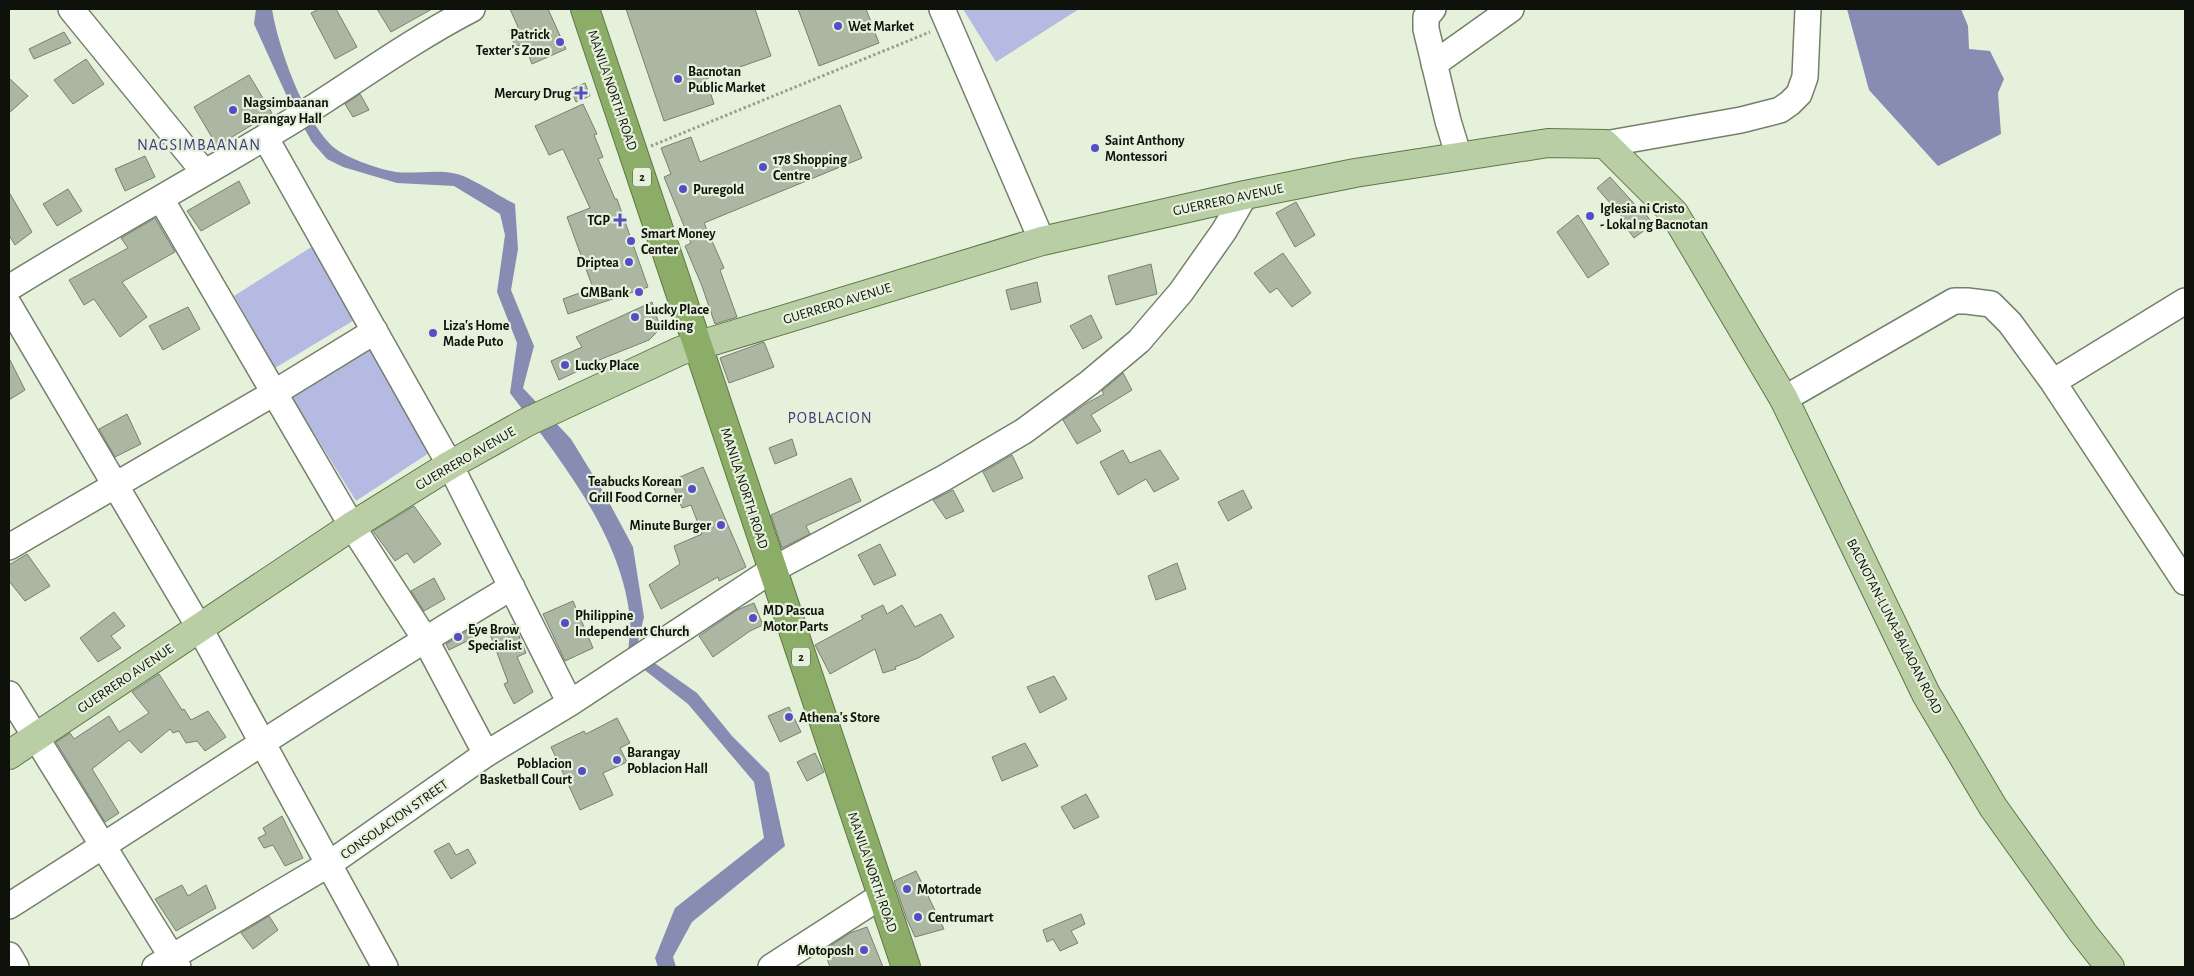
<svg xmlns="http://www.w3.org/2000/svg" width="2194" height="976" font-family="'Alegreya Sans',sans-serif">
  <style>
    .green { fill: #b5bae2 }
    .water { fill: #878cb2 }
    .building { fill: #acb7a3; stroke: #77816e }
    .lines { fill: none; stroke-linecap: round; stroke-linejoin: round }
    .minor-casing { stroke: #757f6c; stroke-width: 28 }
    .major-casing { stroke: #5f7747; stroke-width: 30 }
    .highway-casing { stroke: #5f7747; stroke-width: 30 }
    .path { stroke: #979f8f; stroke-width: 3; stroke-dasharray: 2.5 2.5; stroke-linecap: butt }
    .minor { stroke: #fff; stroke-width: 25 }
    .major { stroke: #b9cea4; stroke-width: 28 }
    .highway { stroke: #8bad67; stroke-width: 28 }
    .poi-dot { fill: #534ec5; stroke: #e6f1dc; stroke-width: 2 }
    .labels { text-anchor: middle; stroke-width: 4.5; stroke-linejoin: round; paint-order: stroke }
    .shield { fill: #e6f1dc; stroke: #4f554a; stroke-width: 1 }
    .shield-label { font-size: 12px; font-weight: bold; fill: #0e120b }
    .poi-label { font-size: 14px; font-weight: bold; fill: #0e120b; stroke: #e6f1dc; text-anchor: start }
    .street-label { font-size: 14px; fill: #0e120b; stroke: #e6f1dc }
    .quarter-label { font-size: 16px; letter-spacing: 1px; fill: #3d3f7b; stroke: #e6f1dc }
  </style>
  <rect width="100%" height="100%" fill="#e6f1dc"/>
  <path class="green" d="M963,9H1079L996,62Z
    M313,246L356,319L275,368L234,296Z
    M371,335L435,449L356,501L289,393Z"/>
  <path class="water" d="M256,9H272C278,47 303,116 330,144C342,157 378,169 396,172C415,174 440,169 457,174C472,178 499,196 515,204L518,249L511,290L534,346L523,388L571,439L604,493L633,547L644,617L636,650L697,693L732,736L769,773L785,846L692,922L673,957L676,967H658L655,958L675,908L764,838L754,782L688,704L628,657C628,645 631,631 630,619C622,535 559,458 510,393L517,343L497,292L505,235L500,214L454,186L397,183L343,167L327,159L312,142L289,101L254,24Z
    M1847,9H1961L1968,26L1969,49L1990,51L2004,79L1998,93L2001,134L1938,166L1869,90Z"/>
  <path class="building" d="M319,9H336L357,47L335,59L311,13Z
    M377,9H432L391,32Z
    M510,9H548L566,49L532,64L524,44L515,47L509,30L518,27Z
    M626,9H755L771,56L706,79L714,104L664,121Z
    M798,9H866L879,43L819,66Z
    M64,32L71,43L34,59L29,49Z
    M86,59L104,84L73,104L54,80Z
    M249,75L272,113L217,146L194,107Z
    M9,78L28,96L9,113Z
    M585,83L590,96L576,102L571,89Z
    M360,94L369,110L353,117L345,104Z
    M583,104L597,134L594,135L603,157L598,159L615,199H617L648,287L568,314L563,299L593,288L567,217L590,208L563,149L549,155L535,126Z
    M840,105L862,158L704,223L724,268L720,270L737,317L715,324L702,286L685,246L691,243L664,177L671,174L661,148L691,137L700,162Z
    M145,156L155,177L125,191L115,169Z
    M1610,177L1639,209L1641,208L1653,224L1634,238L1622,222L1625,220L1597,188Z
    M239,181L250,203L201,231L187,211Z
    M68,189L82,211L57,226L43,204Z
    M9,192L32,232L15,245L9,235Z
    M1296,202L1315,235L1295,247L1276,213Z
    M1578,215L1609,264L1588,278L1557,232Z
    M155,218L175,252L122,282L147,317L120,337L94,299L84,305L69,280L128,248L121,238Z
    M1283,253L1311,293L1292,307L1277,288L1270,293L1254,273Z
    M1151,264L1157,294L1116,305L1108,276Z
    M1037,282L1041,302L1011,310L1006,290Z
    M652,302L659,324L657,332L649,340L579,368L580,370L559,380L551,361L582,347L576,337Z
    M188,307L200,329L163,350L149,326Z
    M1091,315L1102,338L1083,349L1070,326Z
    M764,342L774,367L729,383L720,358Z
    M9,358L25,390L9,400Z
    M1123,373L1132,390L1091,415L1101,431L1077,444L1063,420L1087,403L1104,394L1102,391Z
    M127,414L141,444L115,457L99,429Z
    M792,439L797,455L775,464L769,448Z
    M1123,450L1130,463L1160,450L1179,479L1154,492L1146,479L1118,495L1100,462Z
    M1012,455L1023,478L993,492L983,472Z
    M703,467L746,567L719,581L718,577L661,609L649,585L680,564L674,546L702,534L691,505L682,508L671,481Z
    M851,478L861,501L806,526L810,534L782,548L771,515Z
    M953,490L964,511L946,519L933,500Z
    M1243,490L1252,508L1228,521L1218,502Z
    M414,506L441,544L414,563L407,553L395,561L373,531Z
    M880,544L896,575L874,585L858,555Z
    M27,554L50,586L25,601L9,581V565Z
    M1177,563L1186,589L1156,600L1148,576Z
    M434,578L445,599L424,611L411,591Z
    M573,601L593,648L565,661L543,614Z
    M754,603L763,625L750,631L713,657L699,636L737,610Z
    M883,605L887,614L902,605L915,627L941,614L954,637L918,658L895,667L896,669L883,673L875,649L830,674L815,645L863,619L861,616Z
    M114,612L125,626L111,636L121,648L98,662L80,638Z
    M514,624L526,653L517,657L533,692L514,704L504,684L508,682L490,634Z
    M471,629L475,637L449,650L446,644Z
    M159,674L182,710L184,709L191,720L208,711L226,737L205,751L197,741L186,743L179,731L173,733L170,729L141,753L129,740L92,769L119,813L105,822L56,742L70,733L74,739L109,716L119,732L149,713L132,692Z
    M1054,676L1067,699L1040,713L1027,687Z
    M789,707L801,732L780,742L768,716Z
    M617,718L630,743L620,748L627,762L603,773L613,795L580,810L551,747L584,731L586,734Z
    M1025,743L1038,766L1002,781L992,757Z
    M815,753L824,772L807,781L797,762Z
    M1086,794L1099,817L1074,829L1061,807Z
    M282,816L303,858L285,866L273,845L264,848L258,838L266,834L263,828Z
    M449,843L456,855L468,849L476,863L451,879L434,851Z
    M916,871L944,929L915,937L906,917L894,881Z
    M182,885L188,896L206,885L216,908L176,931L155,899Z
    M1081,914L1085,924L1071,931L1078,943L1060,951L1053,939L1047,942L1043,930Z
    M269,916L278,930L253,949L241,933Z
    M867,927L883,967H830L824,950L850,933Z"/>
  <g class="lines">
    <g class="minor-casing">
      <path id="minor" d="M71,9L204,172
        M942,9L1042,241
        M1433,9L1426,17V29L1448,121L1459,157
        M1434,64L1511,9
        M265,137L450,465L570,703
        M1605,144L1741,120L1780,110L1790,103L1799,94L1805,77L1808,9
        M161,199L352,526L425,639L486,754
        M9,288C102,230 199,178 292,121C352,84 410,41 472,9
        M9,305L199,627L385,967
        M2053,382L2185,301
        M1784,399L1954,301H1967L1991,304L2010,323L2053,382L2185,582
        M9,547L274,393L375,331
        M9,694L178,967
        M9,906C176,800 341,689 512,587
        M9,955L16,967
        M155,967L329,864L486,754L570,703L772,570L944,478L1024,431L1089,383L1139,341L1181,292L1224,231L1245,195
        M771,967L881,896"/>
    </g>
    <g class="major-casing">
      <path id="major" d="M9,755L352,526L450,465L527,422L680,351L1042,241L1245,195L1355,173L1548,143L1605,144L1674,213L1784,399L1926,694L1993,807L2083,933L2110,967"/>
    </g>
    <g class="highway-casing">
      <path id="highway" d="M585,9L906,967"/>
    </g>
    <path class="path" d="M651,146L930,32"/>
    <use href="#minor" class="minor"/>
    <use href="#major" class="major"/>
    <use href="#highway" class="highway"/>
  </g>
  <g class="poi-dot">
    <circle cx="838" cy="26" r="5"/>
    <circle cx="560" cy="42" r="5"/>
    <circle cx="678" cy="79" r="5"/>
    <path d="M578.5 85.5h5v5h5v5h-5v5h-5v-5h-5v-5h5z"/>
    <circle cx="233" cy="110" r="5"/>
    <circle cx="1095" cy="148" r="5"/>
    <circle cx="763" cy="167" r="5"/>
    <circle cx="683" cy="189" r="5"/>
    <circle cx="1590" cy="216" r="5"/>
    <path d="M617.5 212.5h5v5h5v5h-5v5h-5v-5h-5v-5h5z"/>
    <circle cx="631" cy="241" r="5"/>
    <circle cx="629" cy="262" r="5"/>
    <circle cx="639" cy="292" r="5"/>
    <circle cx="635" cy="317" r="5"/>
    <circle cx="433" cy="333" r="5"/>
    <circle cx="565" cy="365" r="5"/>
    <circle cx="692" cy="489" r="5"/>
    <circle cx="721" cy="525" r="5"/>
    <circle cx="753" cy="618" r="5"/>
    <circle cx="565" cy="623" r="5"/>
    <circle cx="458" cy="637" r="5"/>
    <circle cx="789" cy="717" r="5"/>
    <circle cx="617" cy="760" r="5"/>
    <circle cx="582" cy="771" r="5"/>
    <circle cx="907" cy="889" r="5"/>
    <circle cx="918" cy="917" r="5"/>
    <circle cx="864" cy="950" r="5"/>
  </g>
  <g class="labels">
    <g class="shield">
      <rect x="633" y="167.5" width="18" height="19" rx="4"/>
      <rect x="792" y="647.5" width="18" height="19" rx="4"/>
    </g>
    <g class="shield-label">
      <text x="642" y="181">2</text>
      <text x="801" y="661">2</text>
    </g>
    <g class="poi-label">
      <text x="848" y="31">Wet Market</text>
      <text x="550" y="39" text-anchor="end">Patrick<tspan x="550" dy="16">Texter's Zone</tspan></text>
      <text x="688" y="76">Bacnotan<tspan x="688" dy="16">Public Market</tspan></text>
      <text x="571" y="98" text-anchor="end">Mercury Drug</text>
      <text x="243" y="107">Nagsimbaanan<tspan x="243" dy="16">Barangay Hall</tspan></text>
      <text x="1105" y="145">Saint Anthony<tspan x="1105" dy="16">Montessori</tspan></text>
      <text x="773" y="164">178 Shopping<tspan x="773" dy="16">Centre</tspan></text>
      <text x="693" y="194">Puregold</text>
      <text x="1600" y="213">Iglesia ni Cristo<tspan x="1600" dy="16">- Lokal ng Bacnotan</tspan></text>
      <text x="610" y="225" text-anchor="end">TGP</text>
      <text x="641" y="238">Smart Money<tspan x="641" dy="16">Center</tspan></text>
      <text x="619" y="267" text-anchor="end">Driptea</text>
      <text x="629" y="297" text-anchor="end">GMBank</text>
      <text x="645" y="314">Lucky Place<tspan x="645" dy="16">Building</tspan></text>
      <text x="443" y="330">Liza's Home<tspan x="443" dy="16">Made Puto</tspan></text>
      <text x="575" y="370">Lucky Place</text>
      <text x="682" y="486" text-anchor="end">Teabucks Korean<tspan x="682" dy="16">Grill Food Corner</tspan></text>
      <text x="711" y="530" text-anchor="end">Minute Burger</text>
      <text x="763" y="615">MD Pascua<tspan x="763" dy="16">Motor Parts</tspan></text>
      <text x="575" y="620">Philippine<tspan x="575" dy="16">Independent Church</tspan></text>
      <text x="468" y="634">Eye Brow<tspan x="468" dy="16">Specialist</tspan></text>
      <text x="799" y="722">Athena's Store</text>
      <text x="627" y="757">Barangay<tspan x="627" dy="16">Poblacion Hall</tspan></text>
      <text x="572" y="768" text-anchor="end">Poblacion<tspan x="572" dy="16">Basketball Court</tspan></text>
      <text x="917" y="894">Motortrade</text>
      <text x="928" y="922">Centrumart</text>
      <text x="854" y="955" text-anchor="end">Motoposh</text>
    </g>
    <g class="street-label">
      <text transform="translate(613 90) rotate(71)" y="5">MANILA NORTH ROAD</text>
      <text transform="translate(1228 199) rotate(-12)" y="5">GUERRERO AVENUE</text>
      <text transform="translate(837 303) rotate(-17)" y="5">GUERRERO AVENUE</text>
      <text transform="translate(465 458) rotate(-30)" y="5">GUERRERO AVENUE</text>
      <text transform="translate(745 488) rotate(72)" y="5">MANILA NORTH ROAD</text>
      <text transform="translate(1895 626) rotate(63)" y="5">BACNOTAN-LUNA-BALAOAN ROAD</text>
      <text transform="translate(125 678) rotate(-34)" y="5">GUERRERO AVENUE</text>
      <text transform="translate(394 819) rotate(-35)" y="5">CONSOLACION STREET</text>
      <text transform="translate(873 872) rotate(71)" y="5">MANILA NORTH ROAD</text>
    </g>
    <g class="quarter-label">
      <text x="199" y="150">NAGSIMBAANAN</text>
      <text x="830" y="423">POBLACION</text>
    </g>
  </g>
  <rect width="2194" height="976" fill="none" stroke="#0e120b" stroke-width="20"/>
</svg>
